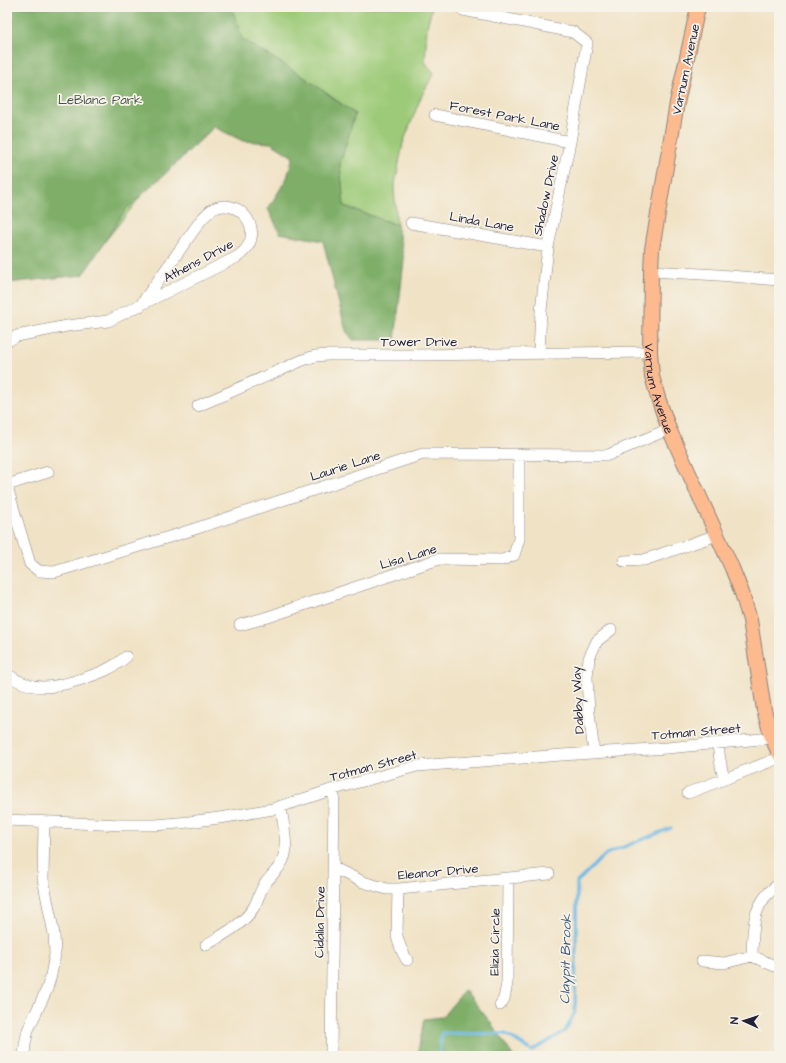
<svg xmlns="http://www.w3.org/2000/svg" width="786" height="1063" font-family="'Architects Daughter',sans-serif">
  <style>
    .green { fill: #9dca78; stroke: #60765a }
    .forest { fill: #7eae68; stroke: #506852 }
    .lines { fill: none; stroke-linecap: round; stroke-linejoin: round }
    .stream { stroke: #6db9e6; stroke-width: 3 }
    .minor-casing { stroke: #898280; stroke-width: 12 }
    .major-casing { stroke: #898280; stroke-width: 16 }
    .minor { stroke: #fff; stroke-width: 11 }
    .major { stroke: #fcba8e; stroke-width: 14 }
    .labels { text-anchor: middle; stroke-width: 3.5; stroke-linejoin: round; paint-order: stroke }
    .street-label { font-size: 13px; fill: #22223b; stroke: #f7f3e8 }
    .park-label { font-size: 13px; fill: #47544d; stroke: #f7f3e8 }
    .water-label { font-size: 14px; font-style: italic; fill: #3c5777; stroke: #f7f3e8 }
  </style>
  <rect width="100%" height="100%" fill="#f7f3e8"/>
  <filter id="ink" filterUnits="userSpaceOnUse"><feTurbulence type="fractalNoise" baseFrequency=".025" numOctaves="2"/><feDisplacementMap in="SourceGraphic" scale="8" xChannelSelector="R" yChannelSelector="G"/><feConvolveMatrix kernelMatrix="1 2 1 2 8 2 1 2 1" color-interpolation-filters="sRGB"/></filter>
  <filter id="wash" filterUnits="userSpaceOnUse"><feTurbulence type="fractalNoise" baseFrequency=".012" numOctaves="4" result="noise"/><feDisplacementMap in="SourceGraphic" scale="16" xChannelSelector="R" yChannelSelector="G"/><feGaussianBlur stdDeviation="0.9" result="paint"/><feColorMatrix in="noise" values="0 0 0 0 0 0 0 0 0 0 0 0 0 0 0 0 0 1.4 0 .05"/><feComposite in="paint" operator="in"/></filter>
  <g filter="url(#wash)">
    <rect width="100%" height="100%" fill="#f0e2c5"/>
    <path class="green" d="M7,7H432L427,27L425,62L434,73L421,97L403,143L394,189L397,225L344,206L340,164L355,114L307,79L255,47L190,134L80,273Z"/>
    <path class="forest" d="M7,7H232L242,39L307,79L355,114L340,164L344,206L397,225L404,260L395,340H353L346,331L323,241L280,233L268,209L287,178L293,157L271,143L243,141L214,127L166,173L126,209L83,275L7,283Z
      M465,990L491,1023L513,1056H417L424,1019L442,1017Z"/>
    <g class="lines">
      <path class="stream" d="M779,344L777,347L779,364
        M444,1056L439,1053L442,1033L506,1034L532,1051L565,1031L575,1012L577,882L606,854L671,828"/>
    </g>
  </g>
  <g filter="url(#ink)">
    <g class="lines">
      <g class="minor-casing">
        <path id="minor" d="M463,10L573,32L587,43L570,142L548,247L541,311L539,354
          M435,115L570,142
          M411,223L548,247
          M651,271L718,275L779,280
          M7,341L17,336L67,326L108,321L237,257C241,254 245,251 248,246C261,224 236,197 213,209C208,212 205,216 201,220L140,306
          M198,406L303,360L315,356L328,355H413L650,352
          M7,485L48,472
          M7,487L30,564L39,571L54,572L179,534L423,454L608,455L669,429
          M624,561L644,560L717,535
          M240,625L268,617L439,559L503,560L514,555L519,539V454
          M7,674C33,693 54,688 82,679C100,673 112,669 126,657
          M718,744C719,756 721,767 724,779
          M594,753L589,713L587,677L589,658L597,641L611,630
          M688,793L779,758
          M7,820L122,825H156L189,822L226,817L273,809L334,789L417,766L562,755L667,748L772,738
          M334,868L363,882L387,889H399L549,874
          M398,889L397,936C399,945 402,952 407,960
          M206,945C224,934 243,925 254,907C258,900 260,891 264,885C271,875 282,867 285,855C288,843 282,819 281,806
          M752,956C753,925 752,903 779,884
          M702,961L724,963L752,956L777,967
          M500,1005L504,999L507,983L508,878
          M24,1056L25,1044L28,1030L47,989L51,975L55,955L54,934L43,879L44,822
          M331,1056L334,789"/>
      </g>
      <g class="major-casing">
        <g id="major">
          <path id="s1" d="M698,7L677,103L652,249L651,271L650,352L652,376L658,398L669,429L732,568L742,593L750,620L764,710L772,738L779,753"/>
        </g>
      </g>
      <use href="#minor" class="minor"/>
      <use href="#major" class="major"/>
    </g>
  </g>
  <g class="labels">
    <g class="street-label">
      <text transform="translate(685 69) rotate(-78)" y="5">Varnum Avenue</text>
      <text transform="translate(505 115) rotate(11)" y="5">Forest Park Lane</text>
      <text transform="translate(545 195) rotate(-78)" y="5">Shadow Drive</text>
      <text transform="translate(482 221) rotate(10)" y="5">Linda Lane</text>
      <text transform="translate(198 260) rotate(-28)" y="5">Athens Drive</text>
      <text x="419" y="346">Tower Drive</text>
      <text dy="5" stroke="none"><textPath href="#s1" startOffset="387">Varnum Avenue</textPath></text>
      <text transform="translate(345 465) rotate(-18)" y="5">Laurie Lane</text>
      <text transform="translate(408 556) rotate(-17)" y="5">Lisa Lane</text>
      <text transform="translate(577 700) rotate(-93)" y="5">Dabby Way</text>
      <text transform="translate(696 731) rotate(-5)" y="5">Totman Street</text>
      <text transform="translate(373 765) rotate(-15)" y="5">Totman Street</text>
      <text transform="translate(438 871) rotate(-5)" y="5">Eleanor Drive</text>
      <text transform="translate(319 922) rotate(-89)" y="5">Cidalia Drive</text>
      <text transform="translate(494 942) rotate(-89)" y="5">Elizia Circle</text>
    </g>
    <g class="park-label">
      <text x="100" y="104">LeBlanc Park</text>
    </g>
    <g class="water-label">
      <text transform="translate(565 959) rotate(-89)" y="5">Claypit Brook</text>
    </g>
  </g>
  <rect width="786" height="1063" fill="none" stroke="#f7f3e8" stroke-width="24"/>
  <g transform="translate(744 1021) rotate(273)" stroke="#f7f3e8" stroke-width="3" paint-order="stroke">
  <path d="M0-3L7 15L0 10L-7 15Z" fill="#22223b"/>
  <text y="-6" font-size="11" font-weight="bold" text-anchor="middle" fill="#22223b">N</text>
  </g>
</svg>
